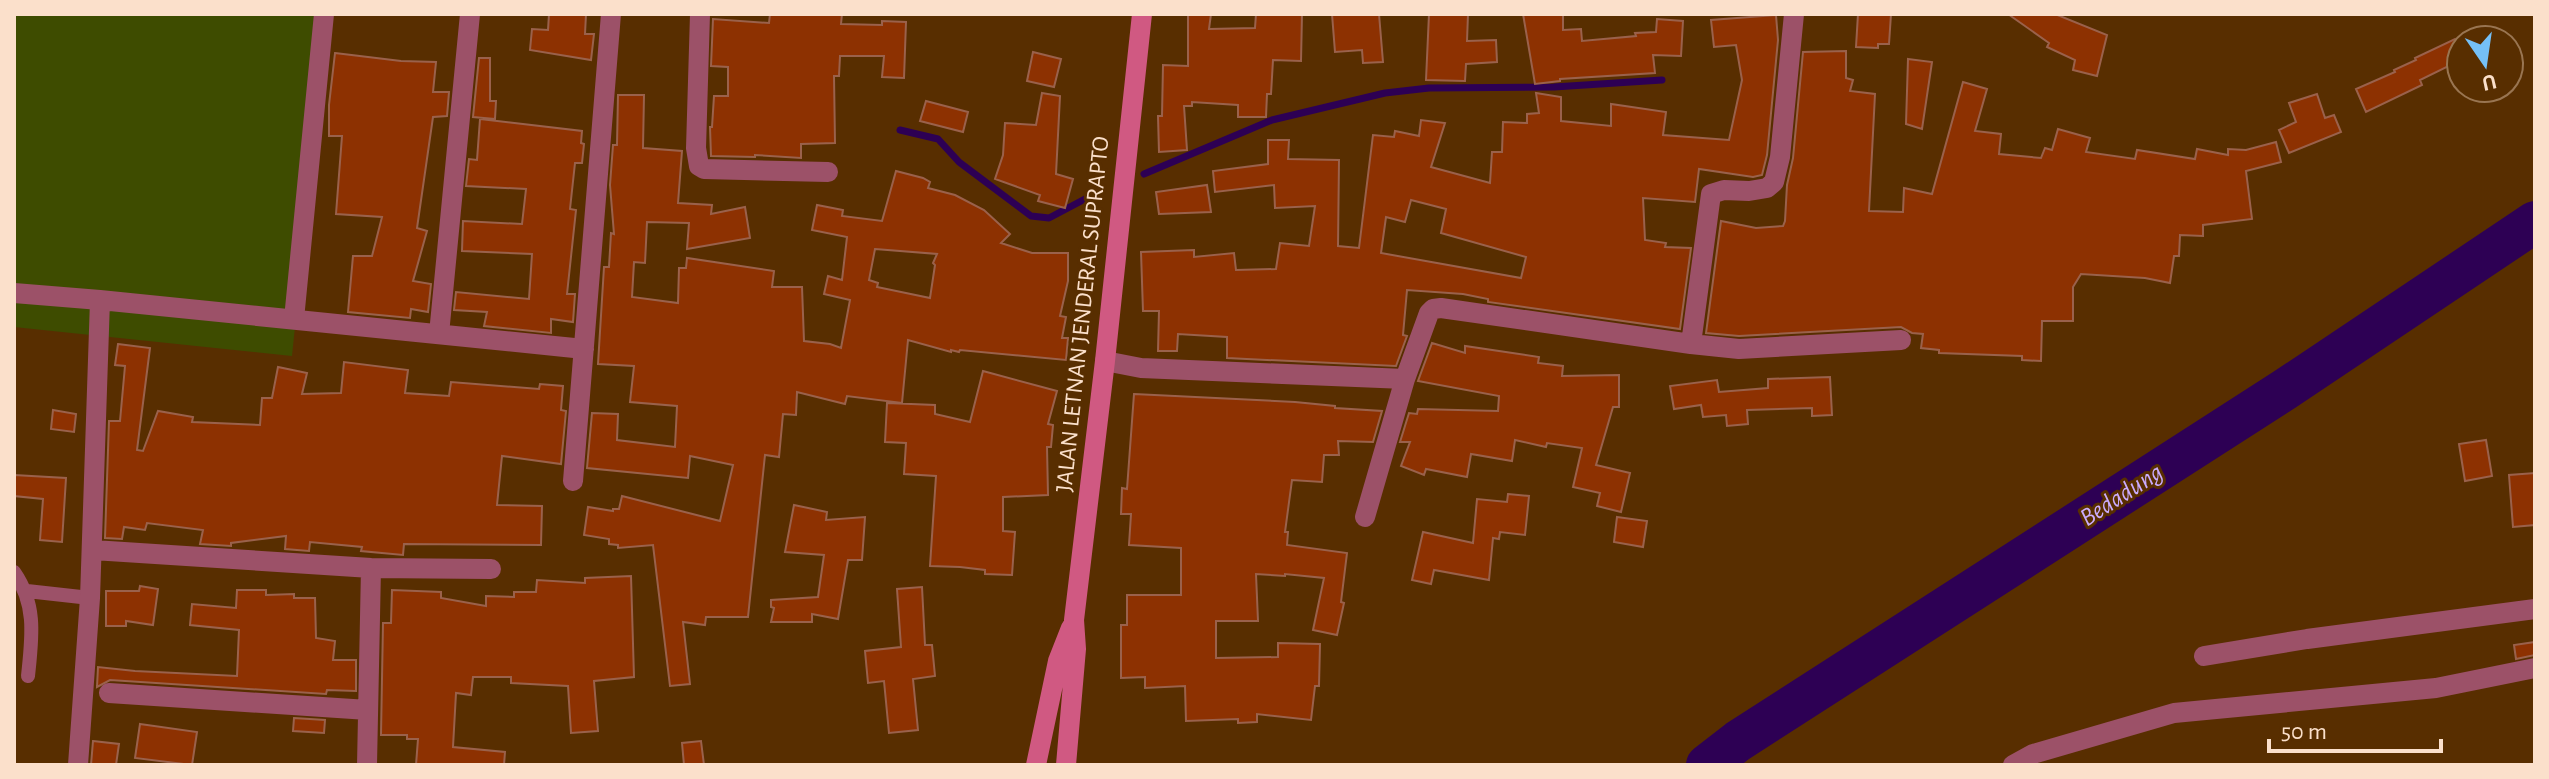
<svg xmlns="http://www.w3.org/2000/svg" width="2549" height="779" font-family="'Alegreya Sans',sans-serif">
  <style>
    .green { fill: #3e4c00 }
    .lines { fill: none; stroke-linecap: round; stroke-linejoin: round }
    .stream { stroke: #2d0054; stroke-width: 7 }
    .river { stroke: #2d0054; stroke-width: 42 }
    .building { fill: #8d3101; stroke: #9a614b; stroke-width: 2; fill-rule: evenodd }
    .lane { stroke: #9c5168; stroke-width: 14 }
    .street { stroke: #9c5168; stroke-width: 20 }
    .secondary { stroke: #d05982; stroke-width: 20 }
    .labels { text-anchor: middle; stroke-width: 6; stroke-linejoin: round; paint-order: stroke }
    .street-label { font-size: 24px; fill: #fbe0cb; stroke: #582e00 }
    .water-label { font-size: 26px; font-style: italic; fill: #cbacfe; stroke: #582e00 }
  </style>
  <rect width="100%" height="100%" fill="#582e00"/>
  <path class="green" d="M14,14H327L292,356L14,327Z"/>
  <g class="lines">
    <path class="stream" d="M900,130L938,139L959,162L1031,216L1049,218L1085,199
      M1144,174L1272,120L1385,93L1429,88L1554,87L1662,80"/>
    <path class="river" d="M1707,765L1738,741L2284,390L2535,222"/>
  </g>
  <path class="building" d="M549,14H586L585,34H594L591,60L530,50L532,29L548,30Z
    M770,14H842L841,24L882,25V21L906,22L904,78L882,77L884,56H840L839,76H834L835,143L801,144V158L755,155V157L711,156L710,127H712L714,96H728V67L711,66L713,19L769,23Z
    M1188,14H1211L1209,29L1255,28L1256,14H1302L1301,61L1273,60L1271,94H1267L1266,117H1238V105L1192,102V106H1184L1187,150L1159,152L1158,116H1162L1163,65L1188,66Z
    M1332,14H1379L1383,62L1363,63L1362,50L1335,52Z
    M1429,14H1468L1467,41L1496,40L1497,62L1466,64L1465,81L1426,80Z
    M1523,14H1563V30L1581,29L1582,41L1636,36L1635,33L1656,32L1657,19L1683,21L1681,56L1653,55L1655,73L1560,79V81L1535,84Z
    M1858,14H1891L1889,44H1878V48L1856,47Z
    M2008,14H2055L2107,35L2097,76L2073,70L2075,60L2047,47L2049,43Z
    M1776,15L1778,40L1767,155L1762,175L1753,177L1699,169L1695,202L1643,198L1645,240L1666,243L1665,247L1691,248L1680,329L1488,302V299L1463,294L1407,290L1403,335L1407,336L1396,366L1227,358V337L1178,334L1177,351H1158L1159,311H1143L1141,252L1194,250V257L1234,253L1236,270L1276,269L1280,243L1309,246L1315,206L1275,208L1274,185L1215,192L1213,171L1268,164V140H1289L1288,159L1339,160L1338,246L1359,248L1373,135L1394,137L1395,131L1419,136L1421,120L1445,123L1431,167L1490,183L1492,152H1502L1503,122L1527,123V114L1539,113L1536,93L1561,97V121L1611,126V104L1666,112L1663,135L1729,140L1742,80L1736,45L1714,47L1711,20ZM1411,200L1446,209L1441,233L1526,257L1521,278L1381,253L1386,217L1405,222Z
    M2455,39L2461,52V60L2420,80L2422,85L2366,112L2356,89L2395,72L2394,70L2416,60L2415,58Z
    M1846,51V78L1853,80L1850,91L1875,94L1869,211L1903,212L1904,188L1932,194L1963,82L1987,89L1975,131L2001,134L1999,154L2041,158L2045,148L2052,150L2058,129L2090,138L2086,152L2135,159L2137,150L2195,159L2197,149L2228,155V149L2246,150L2276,142L2281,162L2246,171L2252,219L2203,225V236L2180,235L2179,256H2174L2170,283L2145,278L2081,274L2073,287V321H2042L2041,361L2022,360V356L1939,353V350L1921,348L1923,334L1912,333L1901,327L1739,336L1706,333L1721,221L1756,228L1783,226L1785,221L1787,185L1793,158L1803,52Z
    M1033,52L1061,59L1054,87L1027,81Z
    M335,53L401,61L436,62L433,92H449L447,116L433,117L417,228L427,231L413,281L431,284L428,312L411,309L410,318L348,312L353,256H372L382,217L336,214L342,136H329V105Z
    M479,58H490V101H496L495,119L473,117Z
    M1908,59L1932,62L1922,129L1906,124Z
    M1042,93L1060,96L1056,174L1073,179L1065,208L1038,201L1040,195L995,179L1003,155L1005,123L1036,125Z
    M2317,94L2325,118L2334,115L2341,132L2289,153L2279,130L2296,122L2289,103Z
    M618,95H644L643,148L682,151L678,203L712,205L711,214L745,207L750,238L687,249L689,223L647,222L645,263L634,262L632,297L678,303L679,268H686L687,258L774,271L772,287H802L804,341L830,344L841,348L850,300L824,294L828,276L842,280L847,237L812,230L817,205L843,210L842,216L882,221L896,171L923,178L930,182L928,188L955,195L984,210L1010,234L1001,243L1032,253H1068V281L1060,316L1066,317L1062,338H1068L1066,360L960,350L959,352L951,350V352L908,340L902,403L847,396L845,404L797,392L796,415L783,414L779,457L765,455L748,617H706L705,625L683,622L690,684L670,686L653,545L618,548V545L609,544V539L584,535L588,507L613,511V509H619L622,496L720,521L733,465L690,456L688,478L587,468L592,413L618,414L617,440L675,447L677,406L630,402L634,366L598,364L604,267H609L611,233L614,234L610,185L613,145H617ZM875,249L937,254L933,263L935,265L930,298L877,287L878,283L869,280Z
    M926,101L968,112L963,132L920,121Z
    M480,119L582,131L581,143L584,144L582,163H575L570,209L576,210L567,294H575L573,322L551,319V333L484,326L487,312L454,310L456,292L529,299L532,254L462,251L463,221L522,224L526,189L466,186L469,159L477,160Z
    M1207,185L1211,212L1159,214L1156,192Z
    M1432,343L1465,353V346L1539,357L1538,363L1563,366L1562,376L1619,375V407H1613L1596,465L1630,473L1621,512L1597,506L1600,493L1573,487L1582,448L1547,443L1546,447L1515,440L1512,461L1471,454L1467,477L1426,469L1424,475L1401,466L1410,442H1400L1409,413L1417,414L1418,409L1498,411L1499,396L1418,381Z
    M118,344L150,348L137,450L143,451L158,411L193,417L192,422L260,425L262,398H272L278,367L307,373L302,394L341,393L344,362L408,370L405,393L449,396L451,382L539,389L540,384L563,386L561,410L566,411L561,464L502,456L497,505L542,506L541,545L404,544L403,555L361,551L362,547L310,542L309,551L285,549L286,536L231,543V546L200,544L203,530L147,523L145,530L124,527L122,539L105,538L109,421H120L125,366L115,365Z
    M983,371L1057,391L1048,424L1053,425L1051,447H1047L1048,495L1003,497V531L1015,532L1012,575L985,574V570L960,567L930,566L936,476L904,474L906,443L885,442L887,403L935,405V414L970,422Z
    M1830,377L1832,415L1812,416V408L1747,410L1748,424L1727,426L1726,415L1703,417L1701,405L1674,409L1670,386L1717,380L1719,392L1768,388V379Z
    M1134,394L1295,402L1335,406V408L1382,411L1373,442L1338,441L1339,455H1324L1322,482L1292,480L1285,532H1288L1287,545L1347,553L1341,602L1344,603L1337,635L1313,630L1324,578L1285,574V576L1256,574L1258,621H1216V658L1278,657V643L1320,644L1319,686H1315L1311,720L1257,714V722L1238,723V719L1186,721L1185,686L1145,688V677L1121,678V625H1127V595H1181V548L1129,545L1131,514H1121L1122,488L1127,489Z
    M53,410L76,414L74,432L51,429Z
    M2486,440L2492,476L2465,481L2459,444Z
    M2535,473V525L2513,527L2509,475Z
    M14,475L66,478L62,542L40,540L43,499L14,496Z
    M1508,494L1529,496L1525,535L1500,532L1499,539L1493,538L1489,580L1434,570L1431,584L1412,580L1423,532L1473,543L1477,499L1507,502Z
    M794,505L827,512L826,520L865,517L862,560H848L838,619L812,614V622H771L774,608L771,607V600L818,597L824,555L785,552Z
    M1617,517L1647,521L1643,547L1614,542Z
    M631,576L634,677L594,681L598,731L571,733L568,686L511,683V677H473L471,695L456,693L453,747L505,752L504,765H416L418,739H407V735H381L383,623H391L392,590L441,592V598L486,606V596L514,597V592H536L537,580L585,583V578Z
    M140,586L158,589L153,625L126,621V626H106V591H139Z
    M922,587L925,645H932L935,676L913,679L918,730L889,733L884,681L868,683L865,651L901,647L897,589Z
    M237,590H266V595L294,594V598H315L316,638L335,641L333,660H356V691L327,690L326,694L110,680L97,687L98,667L135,671L237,676L239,630L190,625L192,604L236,608Z
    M2535,642V655L2516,659L2514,645Z
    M294,718L325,720L324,733L293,731Z
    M140,724L197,732L192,765L135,758Z
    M93,741L119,744L116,765H91Z
    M701,741L704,765H684L682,743Z"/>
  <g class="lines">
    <path class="lane" d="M14,572C37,605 32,637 28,676
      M27,591L90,598"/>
    <path class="street" d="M700,14L696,148L699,166L704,169L828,172
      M14,293L100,300L584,349
      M294,319L324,14
      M439,334L470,14
      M1691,344L1711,194L1724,190L1749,191L1767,188L1774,182L1780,157L1794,14
      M1105,361L1141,368L1405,379L1429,313L1433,309L1441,308L1691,344L1739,349L1901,340
      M573,481L611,14
      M1365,517L1405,379
      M93,550L371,568L491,569
      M2204,656L2307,639L2535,609
      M109,693L368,710
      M78,765L90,598L100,300
      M367,765L371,568
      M2013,765L2033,754L2174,713L2436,688L2535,668"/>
    <path class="secondary" d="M1036,765L1058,661L1071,628
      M1066,765L1076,649L1074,620L1105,361L1142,14"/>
  </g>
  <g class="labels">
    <g class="street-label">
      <text transform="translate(1082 314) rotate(-84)" y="8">JALAN LETNAN JENDERAL SUPRAPTO</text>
    </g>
    <g class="water-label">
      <text transform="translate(2121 494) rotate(-33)" y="9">Bedadung</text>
    </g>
  </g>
  <rect width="2549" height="779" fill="none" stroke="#fbe0cb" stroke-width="32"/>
  <g transform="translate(2485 64) rotate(167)"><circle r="38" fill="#582e00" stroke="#997551" stroke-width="2"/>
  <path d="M0-6L14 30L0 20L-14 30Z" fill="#75c0f6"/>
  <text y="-12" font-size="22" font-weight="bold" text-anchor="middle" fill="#fbe0cb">U</text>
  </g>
  <path d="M2269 739v12h172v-12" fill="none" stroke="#fbe0cb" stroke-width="4"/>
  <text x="2281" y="739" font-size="24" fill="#fbe0cb" stroke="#582e00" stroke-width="6" paint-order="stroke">50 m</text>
</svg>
